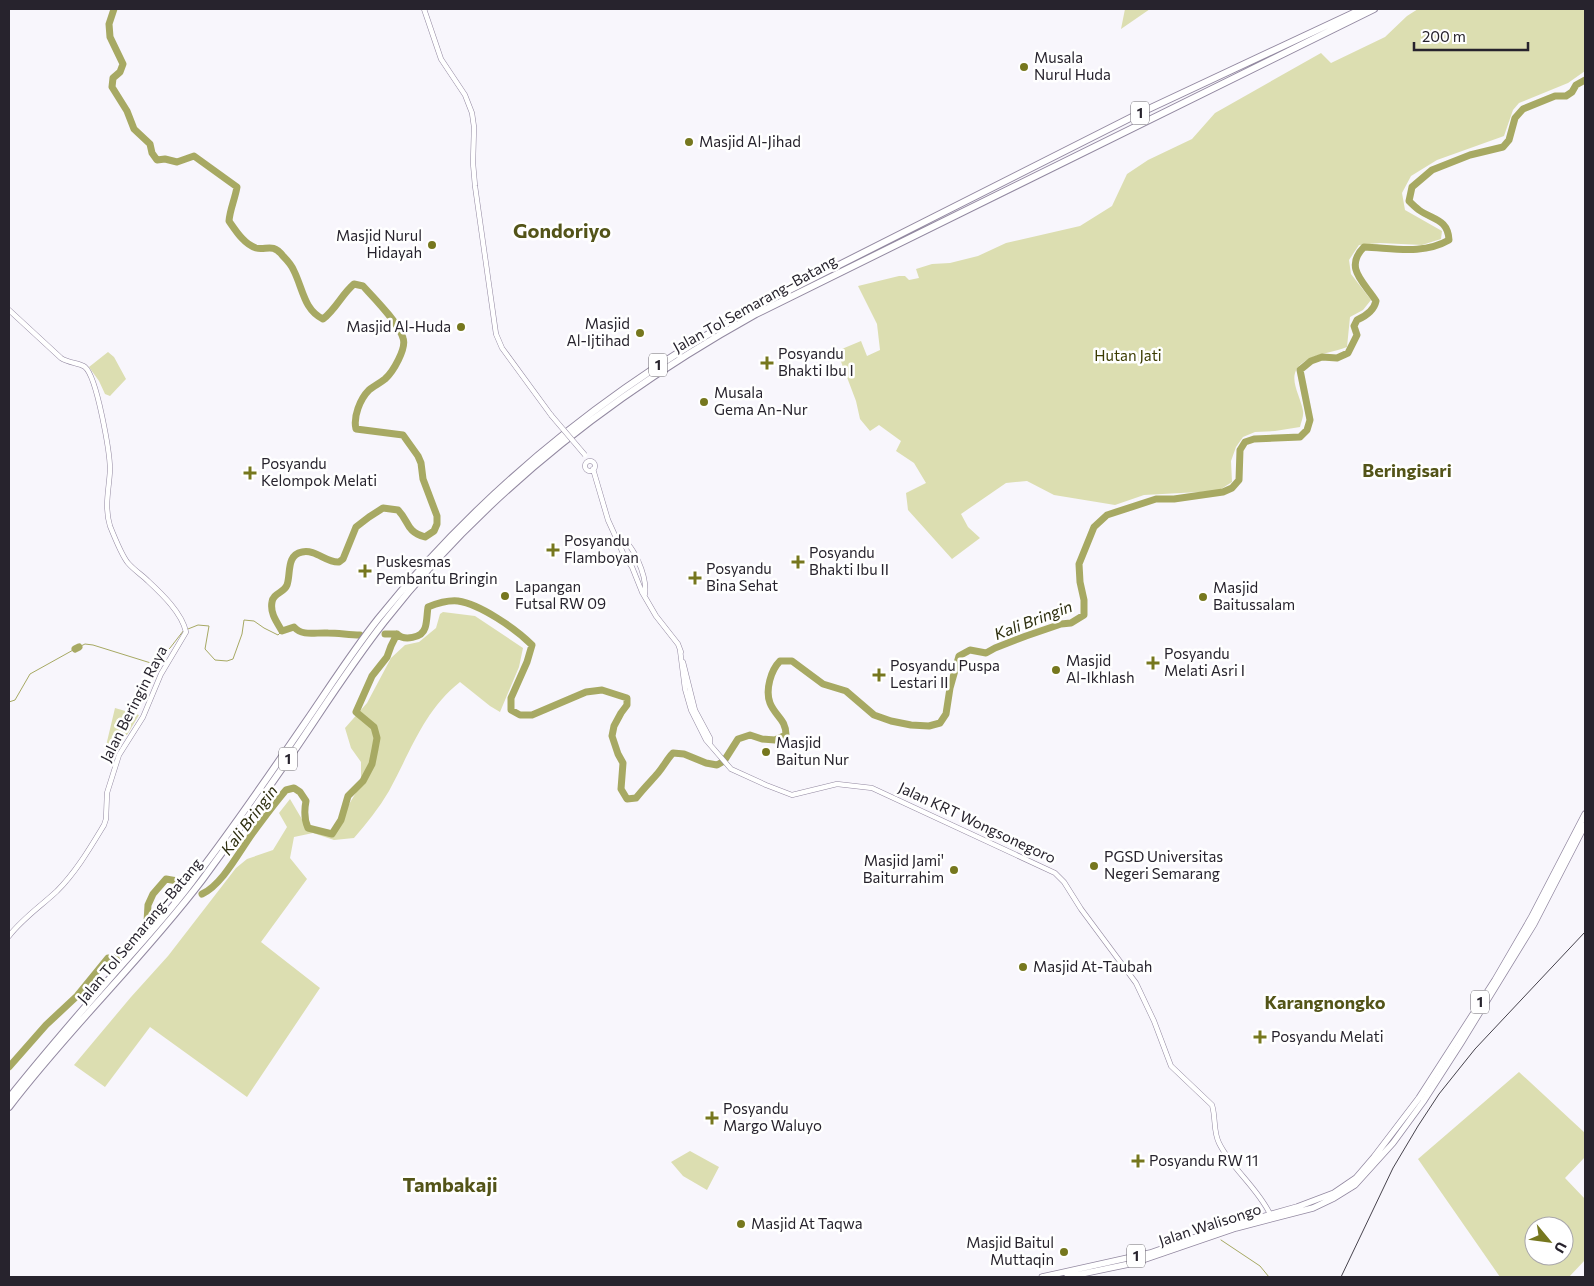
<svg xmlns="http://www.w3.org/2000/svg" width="1594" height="1286" font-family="Commissioner,sans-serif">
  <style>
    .green { fill: #dcdeb1; fill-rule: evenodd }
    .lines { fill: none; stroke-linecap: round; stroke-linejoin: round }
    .stream { stroke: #a7a963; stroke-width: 1 }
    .river { stroke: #a7a963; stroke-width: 7 }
    .tertiary-casing { stroke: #9389a1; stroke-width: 5.5 }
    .trunk-casing { stroke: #9389a1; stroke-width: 7 }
    .motorway-casing { stroke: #9389a1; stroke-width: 8 }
    .tertiary { stroke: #fff; stroke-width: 4.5 }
    .trunk { stroke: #fff; stroke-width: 5.5 }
    .motorway { stroke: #fff; stroke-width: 6 }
    .rail { stroke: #46424c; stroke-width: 1 }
    .tertiary-bridge-casing { stroke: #9389a1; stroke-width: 5.5; stroke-linecap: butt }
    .tertiary-bridge { stroke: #fff; stroke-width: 4.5 }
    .poi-dot { fill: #76771e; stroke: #fff; stroke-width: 2 }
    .labels { text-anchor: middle; stroke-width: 5; stroke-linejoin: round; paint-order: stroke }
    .shield { fill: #fff; stroke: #68656c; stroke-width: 1 }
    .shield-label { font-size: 14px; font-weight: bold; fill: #27232d }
    .poi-label { font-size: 15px; fill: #27232d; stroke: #fff; text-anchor: start }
    .street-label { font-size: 15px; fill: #27232d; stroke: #fff }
    .park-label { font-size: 15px; fill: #3b3b01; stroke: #fff }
    .water-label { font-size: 16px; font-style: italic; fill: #2d2e0e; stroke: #fff }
    .quarter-label { font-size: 18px; font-weight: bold; fill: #535418; stroke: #fff }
    .district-label { font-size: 20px; font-weight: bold; fill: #535418; stroke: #fff }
  </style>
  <rect width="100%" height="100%" fill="#f8f6fc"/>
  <path class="green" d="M1125,9H1150L1121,29Z
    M1418,9H1585V71L1568,83L1519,103L1513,110L1504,136L1437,160L1411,176L1402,193L1405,210L1442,231L1441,239L1422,245L1380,243L1359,245L1349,260L1351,274L1371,300L1363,310L1350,317L1347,347C1334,352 1320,353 1309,359C1282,372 1300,392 1303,411C1304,416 1301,422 1300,427L1275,431L1255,432L1243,437L1236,447L1231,461L1232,482L1218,491L1144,495L1115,505L1054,495L1027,481L1006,483L961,514L968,527L980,538L952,559L908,510L906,493L926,483L914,463L896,451L901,441L879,425L870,431L860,419L856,401L837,351L861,341L867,356L880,350L877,324L858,286L899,276H905L909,280L919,278L916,269L932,264L950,263L978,256L1006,243L1080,226L1112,206L1127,174L1148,160L1192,139L1215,113L1321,53L1331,63L1385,37L1407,16Z
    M108,352L114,357L126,379L110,396L105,394L99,381L89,367Z
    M443,612L475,616L523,648L519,667L500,712L490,706L460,682C424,710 410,753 389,791C379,808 367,823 354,838L334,840L313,833L294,837L290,858L307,879L261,942L320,988L247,1097L150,1027L105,1087L74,1065L131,997L168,956L236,868L247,859L273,850L287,827L279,813L290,799L303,821L315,828L330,830H334L340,824L348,806L361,784V762L351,748L345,728L367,703L391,658L405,645L419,642L436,628L440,614Z
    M115,708L139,715L127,735H124L119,745L114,744L111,752L105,750Z
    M1519,1072L1585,1133V1157L1565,1178L1585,1199V1260L1569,1277H1500L1418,1159ZM1534,1226H1564V1256H1534Z
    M690,1151L719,1167L707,1190L683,1176L671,1162Z"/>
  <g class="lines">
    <path class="stream" d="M188,629L198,625L209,626L205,649L215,660L227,661L233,659L242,634L244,620L254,621L264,628L278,635L282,631
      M79,647L85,644L93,645L154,664L170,648L184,630
      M9,702L15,700L30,674L75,649
      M1221,1240L1260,1266L1269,1277"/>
    <path class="river" d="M114,9L109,24L110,37L123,64L120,72L113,78L112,87L127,111L134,129L150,144L152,153L157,160L165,159L177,162L194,156L237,187C235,199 230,209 229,221C236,231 244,244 256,248C266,251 272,242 283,256C287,260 292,266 294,271C303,289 304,310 323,319C336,309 342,294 354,284L363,286C374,298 399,323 403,338C407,348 393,372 385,379C380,383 374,386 369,390C360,399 353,417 356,429L403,435L418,456L421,463L423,479L437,516V524L434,531L425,537C405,531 410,522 398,510L383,508L369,517L356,527L343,559L339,562C326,563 316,549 302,552C286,555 291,574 287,585C284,593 273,593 272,602C270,613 276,621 282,631L294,627C303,637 316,632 328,633C339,633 349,635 360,635
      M385,634H397
      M75,649L79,647
      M202,894C222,885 239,852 252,834C263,819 274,804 286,790L294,788L300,792L306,801C304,811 304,819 308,828L332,834L341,820L348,796L363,781L372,764L375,749L377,738L374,727L356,712L372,676L387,657L391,646L397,634C404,641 422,638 425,628C427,623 427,613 428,607C438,603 448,600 458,601C480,604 516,629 532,645L527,662L511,698V710L520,715H532L586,692L602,690L627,698V705L621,713L614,726L612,736L618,754L623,763L621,789L627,799L636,798C643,789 651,781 658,773C664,766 667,759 673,753L684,754L706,763L717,765L724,761L738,739L750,735L762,739L775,740L786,735C786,719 775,716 770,703C765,690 771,670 780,661H792L823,684L846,691L874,715L891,721L911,725L929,726L940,723L946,714L950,688L959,656L970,650L986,653L995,648L1026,636L1061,624L1071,623L1084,615V600L1080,582L1079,564L1094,527L1107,515L1156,499H1174L1223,492L1232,488L1239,480L1240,450L1245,442L1254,439L1300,437L1307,430L1310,420L1300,370L1311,361L1322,357L1337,358L1348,353L1357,335L1354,326L1357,320C1366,316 1374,311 1376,301C1365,283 1343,268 1364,247C1393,248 1423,255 1449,240C1448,219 1433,220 1419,210C1415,207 1412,204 1409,201L1412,187L1432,170L1470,155L1503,147L1509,140L1515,118L1523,109L1555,96H1566L1572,92L1576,85L1585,80
      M9,1067L46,1025L77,996L108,958H117L128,950L132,942L144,933L147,922L148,905L153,894L166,879L183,882"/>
    <g class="tertiary-casing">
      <path id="tertiary" d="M424,9L441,59L465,95L472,113L474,127L473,163L475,186L496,334L502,348L551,415
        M9,310L61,358C68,363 80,363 85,367C97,377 110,453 110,470C109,490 104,506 110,526C114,536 122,556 128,563C134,570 142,575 148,581C162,594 182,613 186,632L161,674L143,717L119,755L107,793L106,819L104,825C90,848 76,872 57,891C41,906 23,918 9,936
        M585 466a5 5 0 1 1 10 0a5 5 0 1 1-10 0Z
        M593,469L608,520L623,553L632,567L642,592L656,616L678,644L681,652
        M617,536C634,542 647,577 645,594
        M680,650L685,689L691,710L706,740L731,769L766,785L792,795L837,784L872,788L1055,873L1064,882L1081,909L1136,983L1154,1021L1171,1066L1212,1105C1216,1118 1213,1131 1219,1143C1231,1168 1257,1187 1270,1214
        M683,662L695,710L710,738V743"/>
    </g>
    <g class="trunk-casing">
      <path id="trunk" d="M1042,1277L1150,1253L1216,1230L1297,1207L1334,1193L1356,1178L1374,1157L1419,1098L1495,980L1531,918L1585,814
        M1067,1277L1134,1263L1236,1228L1313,1208L1334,1198L1355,1185L1393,1143L1423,1102L1461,1043L1534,924L1585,825"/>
    </g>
    <g class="motorway-casing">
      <path id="motorway" d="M9,1098C40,1059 72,1022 105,984C136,948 169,914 197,875C235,826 270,774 305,723C329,688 352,652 378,619C482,490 607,389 752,309L1140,113L1362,9
        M9,1107C69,1028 142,959 202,880C233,838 263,796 292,754C322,710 351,664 384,622C484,494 614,393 756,314L1374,9"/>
    </g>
    <use href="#tertiary" class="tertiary"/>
    <use href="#trunk" class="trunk"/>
    <use href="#motorway" class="motorway"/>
    <path class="rail" d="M1341,1277L1393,1168L1418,1126L1439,1094L1475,1049L1585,932"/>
    <g class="tertiary-bridge-casing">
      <path id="tertiary-bridge" d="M551,415L585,455"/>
    </g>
    <use href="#tertiary-bridge" class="tertiary-bridge"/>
  </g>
  <g class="poi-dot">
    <circle cx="1024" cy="67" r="5"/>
    <circle cx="689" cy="142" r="5"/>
    <circle cx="432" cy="245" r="5"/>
    <circle cx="461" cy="327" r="5"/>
    <circle cx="640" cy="333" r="5"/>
    <path d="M764.5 355.5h5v5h5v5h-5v5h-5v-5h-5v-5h5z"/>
    <circle cx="704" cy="402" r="5"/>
    <path d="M247.5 465.5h5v5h5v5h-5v5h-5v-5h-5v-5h5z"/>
    <path d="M550.5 542.5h5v5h5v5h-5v5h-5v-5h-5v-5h5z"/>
    <path d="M795.5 554.5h5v5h5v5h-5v5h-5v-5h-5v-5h5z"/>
    <path d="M362.5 563.5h5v5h5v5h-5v5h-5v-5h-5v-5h5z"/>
    <path d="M692.5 570.5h5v5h5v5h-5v5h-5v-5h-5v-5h5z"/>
    <circle cx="505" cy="596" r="5"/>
    <circle cx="1203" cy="597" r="5"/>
    <path d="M1150.5 655.5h5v5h5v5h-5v5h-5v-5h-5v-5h5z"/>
    <circle cx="1056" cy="670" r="5"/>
    <path d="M876.5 667.5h5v5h5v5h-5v5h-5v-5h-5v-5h5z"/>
    <circle cx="766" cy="752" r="5"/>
    <circle cx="1094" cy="866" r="5"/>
    <circle cx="954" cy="870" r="5"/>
    <circle cx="1023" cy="967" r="5"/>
    <path d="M1257.5 1029.5h5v5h5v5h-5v5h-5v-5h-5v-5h5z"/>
    <path d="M709.5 1110.5h5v5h5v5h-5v5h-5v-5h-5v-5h5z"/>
    <path d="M1135.5 1153.5h5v5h5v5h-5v5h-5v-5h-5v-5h5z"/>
    <circle cx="741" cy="1224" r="5"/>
    <circle cx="1064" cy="1252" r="5"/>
  </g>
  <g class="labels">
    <g class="shield">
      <rect x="1131" y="101.5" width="18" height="23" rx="4"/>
      <rect x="649" y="353.5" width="18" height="23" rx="4"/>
      <rect x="279" y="747.5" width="18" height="23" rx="4"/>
      <rect x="1471" y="990.5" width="18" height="23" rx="4"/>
      <rect x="1127" y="1244.5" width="18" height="23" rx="4"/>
    </g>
    <g class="shield-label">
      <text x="1140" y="118">1</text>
      <text x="658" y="370">1</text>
      <text x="288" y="764">1</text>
      <text x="1480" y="1007">1</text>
      <text x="1136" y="1261">1</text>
    </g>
    <g class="poi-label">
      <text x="1034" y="63">Musala<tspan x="1034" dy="17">Nurul Huda</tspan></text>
      <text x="699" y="147">Masjid Al-Jihad</text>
      <text x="422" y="241" text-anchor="end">Masjid Nurul<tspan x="422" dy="17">Hidayah</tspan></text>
      <text x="630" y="329" text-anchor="end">Masjid<tspan x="630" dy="17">Al-Ijtihad</tspan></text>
      <text x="451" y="332" text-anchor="end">Masjid Al-Huda</text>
      <text x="778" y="359">Posyandu<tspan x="778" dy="17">Bhakti Ibu I</tspan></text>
      <text x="714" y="398">Musala<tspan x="714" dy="17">Gema An-Nur</tspan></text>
      <text x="261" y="469">Posyandu<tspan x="261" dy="17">Kelompok Melati</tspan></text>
      <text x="564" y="546">Posyandu<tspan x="564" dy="17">Flamboyan</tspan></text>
      <text x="809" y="558">Posyandu<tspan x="809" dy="17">Bhakti Ibu II</tspan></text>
      <text x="376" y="567">Puskesmas<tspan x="376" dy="17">Pembantu Bringin</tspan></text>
      <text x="706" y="574">Posyandu<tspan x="706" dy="17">Bina Sehat</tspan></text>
      <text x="515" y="592">Lapangan<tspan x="515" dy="17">Futsal RW 09</tspan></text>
      <text x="1213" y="593">Masjid<tspan x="1213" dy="17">Baitussalam</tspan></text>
      <text x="1164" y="659">Posyandu<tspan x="1164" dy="17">Melati Asri I</tspan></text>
      <text x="1066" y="666">Masjid<tspan x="1066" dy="17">Al-Ikhlash</tspan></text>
      <text x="890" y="671">Posyandu Puspa<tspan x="890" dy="17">Lestari II</tspan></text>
      <text x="776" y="748">Masjid<tspan x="776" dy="17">Baitun Nur</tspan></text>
      <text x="1104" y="862">PGSD Universitas<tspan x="1104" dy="17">Negeri Semarang</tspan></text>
      <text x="944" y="866" text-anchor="end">Masjid Jami'<tspan x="944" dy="17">Baiturrahim</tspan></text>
      <text x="1033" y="972">Masjid At-Taubah</text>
      <text x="1271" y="1042">Posyandu Melati</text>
      <text x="723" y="1114">Posyandu<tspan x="723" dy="17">Margo Waluyo</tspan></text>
      <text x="1149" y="1166">Posyandu RW 11</text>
      <text x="751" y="1229">Masjid At Taqwa</text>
      <text x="1054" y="1248" text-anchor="end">Masjid Baitul<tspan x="1054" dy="17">Muttaqin</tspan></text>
    </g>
    <g class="street-label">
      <text transform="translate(755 304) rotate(-29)" y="5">Jalan Tol Semarang–Batang</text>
      <text transform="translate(134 704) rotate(-63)" y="5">Jalan Beringin Raya</text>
      <text transform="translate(977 823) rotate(25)" y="5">Jalan KRT Wongsonegoro</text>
      <text transform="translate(140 931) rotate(-50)" y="5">Jalan Tol Semarang–Batang</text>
      <text transform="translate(1210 1225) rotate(-18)" y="5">Jalan Walisongo</text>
    </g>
    <g class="park-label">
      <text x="1128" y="361">Hutan Jati</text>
    </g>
    <g class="water-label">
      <text transform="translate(1033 620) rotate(-21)" y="6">Kali Bringin</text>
      <text transform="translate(249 820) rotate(-53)" y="6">Kali Bringin</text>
    </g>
    <g class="quarter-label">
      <text x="1407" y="477">Beringisari</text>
      <text x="1325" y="1009">Karangnongko</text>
    </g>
    <g class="district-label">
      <text x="562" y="238">Gondoriyo</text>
      <text x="450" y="1192">Tambakaji</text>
    </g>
  </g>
  <rect width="1594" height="1286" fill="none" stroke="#27232d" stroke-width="20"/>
  <g transform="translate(1549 1241) rotate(119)"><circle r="24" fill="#ffffff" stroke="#a9a7ab"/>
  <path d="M0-4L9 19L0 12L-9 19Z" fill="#76771e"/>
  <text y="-8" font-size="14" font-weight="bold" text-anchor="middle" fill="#27232d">U</text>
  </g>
  <path d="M1414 42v8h114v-8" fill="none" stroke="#27232d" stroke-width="2.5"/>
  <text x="1422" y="42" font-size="15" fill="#27232d" stroke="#ffffff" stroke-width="4" paint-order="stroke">200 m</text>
</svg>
